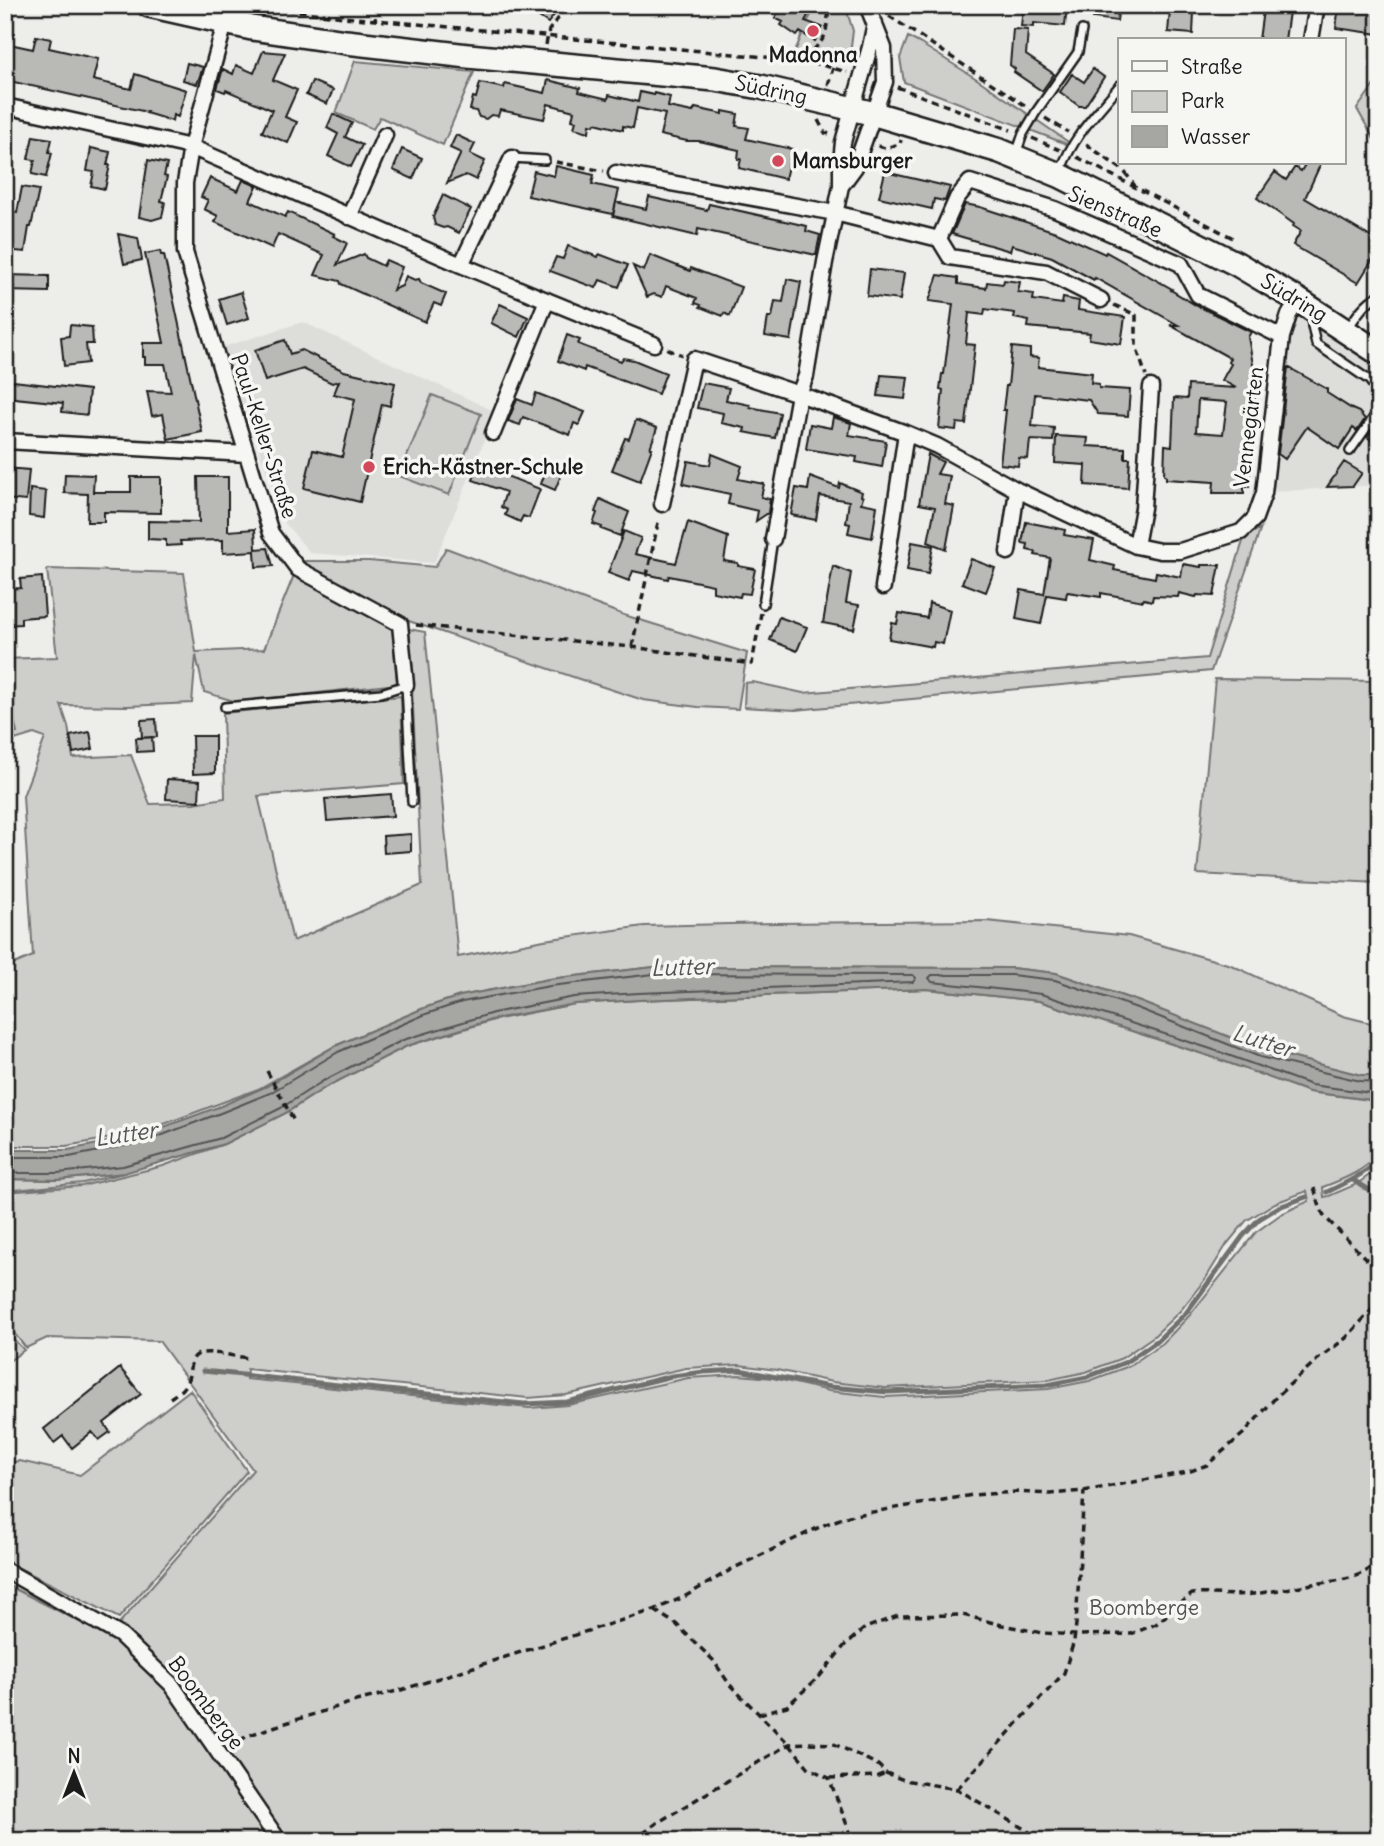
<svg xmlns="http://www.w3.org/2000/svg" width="1384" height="1846" font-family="Delius,sans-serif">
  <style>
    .built { fill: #ddddda }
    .green { fill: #cececb; stroke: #757574; stroke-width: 2; fill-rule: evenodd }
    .water { fill: #a6a6a3; stroke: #6f6f6d; stroke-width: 2 }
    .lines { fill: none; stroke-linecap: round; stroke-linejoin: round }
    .shore { stroke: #535352; stroke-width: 2 }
    .stream { stroke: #6f6f6d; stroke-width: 5 }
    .building { fill: #b9b9b6; stroke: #1c1c1c; stroke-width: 2; fill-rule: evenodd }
    .service-casing { stroke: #1c1c1c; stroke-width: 12 }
    .minor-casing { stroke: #1c1c1c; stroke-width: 19 }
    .primary-casing { stroke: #1c1c1c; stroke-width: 28 }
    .path { stroke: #1c1c1c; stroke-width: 3.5; stroke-dasharray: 7 5; stroke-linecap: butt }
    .service { stroke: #f6f6f2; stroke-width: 7 }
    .minor { stroke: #f6f6f2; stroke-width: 14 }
    .primary { stroke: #f6f6f2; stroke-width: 23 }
    .poi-dot { fill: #d1495b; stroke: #f6f6f2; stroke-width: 2.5 }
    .labels { text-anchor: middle; stroke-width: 7; stroke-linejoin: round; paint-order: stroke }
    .poi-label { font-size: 21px; font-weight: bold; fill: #1c1c1c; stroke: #f6f6f2; text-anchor: start }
    .street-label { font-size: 21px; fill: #1c1c1c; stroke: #f6f6f2 }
    .park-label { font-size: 21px; fill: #515151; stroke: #f6f6f2 }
    .water-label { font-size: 23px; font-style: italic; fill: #535352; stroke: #f6f6f2 }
  </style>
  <rect width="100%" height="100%" fill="#edede9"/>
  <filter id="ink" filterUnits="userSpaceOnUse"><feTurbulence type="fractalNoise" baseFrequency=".0143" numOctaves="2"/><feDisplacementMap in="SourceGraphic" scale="14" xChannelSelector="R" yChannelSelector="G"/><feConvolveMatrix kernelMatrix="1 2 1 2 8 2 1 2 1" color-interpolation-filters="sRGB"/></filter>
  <g filter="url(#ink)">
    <path class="built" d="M1301,315L1379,367V485L1270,492L1286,340Z
      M303,322L496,412L434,563L310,553L284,522L223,347Z"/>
    <path class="green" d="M817,5H845L853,31L850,53L841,61L794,54L807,22Z
      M908,37L921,44L980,81L1077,148L904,82L900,58Z
      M355,61L474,72L443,145L380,117L373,129L336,113Z
      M1379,78V148L1357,109Z
      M432,395L481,414L449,495L399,476Z
      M1261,528L1211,671L795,710L744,707L745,683L753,682L803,693L1207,658L1244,538Z
      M446,548L624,615L747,653L738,709L698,707L643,700L582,680L403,619L298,561H369L435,567Z
      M47,569L184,573L196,652L264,649L294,575L392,625L397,684L237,702L204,692L196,655L192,703L127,706L61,705L68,726L73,758L131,755L150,804L194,803L225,798L223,713L401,696L404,784L258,796L293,941L422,885L409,629L425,632L458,957L544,940L644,926L775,923L987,921L1129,936L1231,965L1343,1016L1379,1025V1075H1361L1262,1050L1140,1002L1056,973L1011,968L654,967L549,979L460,996L424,1008L335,1046L258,1089L140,1133L66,1146H5V968L33,956L23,796L45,738L34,734L5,743V736L17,733L5,677V659L57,657Z
      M1215,679L1379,681V883L1197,874Z
      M927,989L1039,1001L1212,1057L1309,1092L1379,1101V1153C1365,1171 1344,1179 1323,1187L1324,1197L1329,1196L1357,1184L1379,1168V1841H5V1584L108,1636L253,1470L159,1341L47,1338L26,1348L10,1328H5V1192L82,1186L163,1166L224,1144L288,1112L326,1087L407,1046L494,1020L575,1004L639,1000ZM1307,1191L1309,1201L1281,1214L1256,1232L1189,1316L1163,1343L1129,1366L1089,1381L1048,1389L885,1397L829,1391L773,1378L739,1375L688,1378L568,1405L529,1408L246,1379L247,1369L528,1398L566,1395L686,1368L739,1365L777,1370L832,1382L885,1388L1048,1380L1086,1372L1122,1358L1154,1336L1181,1310L1206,1278L1227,1244L1246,1221L1275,1203Z
      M124,1173L83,1183L5,1191V1179L58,1180Z
      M5,1330L24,1350L5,1364Z
      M190,1390L247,1471L119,1618L5,1561V1463L20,1461L80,1475Z"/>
    <path class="water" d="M654,967L1011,968L1056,973L1140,1002L1263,1050L1361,1075H1379V1101L1309,1092L1212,1057L1039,1001L927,989L639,1000L575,1004L494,1019L407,1046L326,1087L284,1114L224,1144L124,1173L58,1180L5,1179V1150H68L142,1135L221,1106L267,1086L335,1046L424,1008L460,996L549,979Z"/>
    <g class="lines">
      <path class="shore" d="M1379,1082L1360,1081L1260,1057L1137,1008L1055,980L1011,975H932L929,978L932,982L1041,994L1214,1050L1311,1085L1379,1094
        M5,1157H69L144,1142L223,1112L270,1093L338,1052L426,1014L462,1002L550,986L654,974L913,975L916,978L913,982L639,993L574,997L493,1013L403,1040L323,1081L281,1108L221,1138L123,1166L58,1173H5"/>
      <path class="stream" d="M1353,1180L1379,1196
        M1327,1192C1346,1183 1363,1175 1379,1160
        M203,1371L524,1404L567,1402L672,1376L704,1372L739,1370L830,1387L887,1392L1047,1385L1087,1377L1126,1362L1158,1340L1186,1313L1243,1236L1259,1219L1279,1207L1306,1197"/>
    </g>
    <path class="building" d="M521,5H562L548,23Z
      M770,5H814L805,21L822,27L815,41L800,32L797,36L781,25L783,22L775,18L778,12L781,13Z
      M1035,5H1067L1065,26L1034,23V27L1021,26L1023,8L1035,10Z
      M1094,5H1119L1117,21L1093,18Z
      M1275,5H1290L1285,40H1259L1263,10L1274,12Z
      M1339,5H1379V34L1336,28Z
      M1170,10L1194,12L1193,34L1168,32Z
      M1013,29L1028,30L1026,55L1054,74L1042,91L1014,72L1015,69L1010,65Z
      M36,36L51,39L49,48L98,59L93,80L131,89L135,74L186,90L178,117L173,115L172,121L146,113L147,112L5,80V43L33,49Z
      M263,51L285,53L273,80L297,90L285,117L297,122L288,143L262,132L272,110L226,90L225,92L217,89L223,69L233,74L236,65L254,73Z
      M187,63L203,67L197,84L183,80Z
      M1093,69L1104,77L1085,106H1079L1060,92L1072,74L1084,82Z
      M548,80L580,88L579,92L608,99L609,95L638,102L640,92L654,95V93L670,97L668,107L693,112L695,108L723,114V111L738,114L736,126L749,128L746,139L792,149L785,179L739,168L741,159H738L739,150L699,141H687L660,135L665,114L637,108L633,128L623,126V130L595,123L594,125L590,124L589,132L574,128L576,121L572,120L574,111L548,104L544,119L500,110L498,116L491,115L486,119L479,117L476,111L470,110L473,97L476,98L480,83L504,88L505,84L545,93Z
      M312,81L333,90L327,104L306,95Z
      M333,114L352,123L345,137L362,145L351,167L328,156L338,134L327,128Z
      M456,135L475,144L470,154L485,161L476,180L466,175L447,183L461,153L450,148Z
      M33,136L52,139L49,152L52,153L46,177L32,174L35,160L28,159Z
      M91,148L110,152L107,165H110L105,189L91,186L94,172L87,171Z
      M402,149L422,158L413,179L393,170Z
      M148,160L167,164L164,176L167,177L161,201L165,202L162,217L152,220L139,217Z
      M1306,163H1321L1305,198L1379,242V249L1358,283L1293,245L1301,231L1293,226L1294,224L1257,198L1275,172L1286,180L1295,167L1301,171Z
      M556,166L594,175L592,184L619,190L613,214L528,196L534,171L554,176Z
      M885,172L950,187L945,201L934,199L932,209L879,197Z
      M210,178L238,191L243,180L257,186L250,201L285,217L288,212L335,234L333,236L347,243L337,265L364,254L366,258L383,266L386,260L402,267L393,290L402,286L406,276L415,280L419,279L421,283L446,294L441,306L434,303L425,322L341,284L340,281L315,275L324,255L278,234L272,248L215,222L218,216L204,209L208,200L201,197Z
      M22,187L39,190L31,227H29L25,252L5,250V219L12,220L13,212L17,213Z
      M443,195L471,209L459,233L447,227L443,228L435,225L433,217Z
      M649,197L707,210L709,204L807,226L806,231L820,235L816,255L698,229L697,236L613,216L616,202L646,209Z
      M965,204L980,207L1059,233L1105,254L1106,252L1172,289L1171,290L1194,304L1251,332L1248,337L1254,370H1258L1248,452H1251L1249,486H1244V493H1213L1214,482L1166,479V476L1164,475L1165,445L1172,446L1174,398L1187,399L1188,385L1236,388L1222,380L1231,364L1228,362L1230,358L1170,325H1178L1095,278L1094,280L1052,257L1012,245L1010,251L952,234ZM1198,400L1227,402L1223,434L1196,432Z
      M118,234L138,238L142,260L124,264Z
      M568,246L598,257L599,254L628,265L619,287L600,280L596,288L550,271L556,257L563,259Z
      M160,251L161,255H164L202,432L168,439L163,414L152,416L147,391L171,392L165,364H145V357H143V343H164L145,254Z
      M650,255L690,271L691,268L741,287L730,316L724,313L723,316L700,307L701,305L695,303L697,298L666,286L662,297L654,294L647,297L633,266L644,271Z
      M870,269L904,273L900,300L867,296Z
      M5,275L49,276V292L5,291Z
      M938,275L958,278V284L986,288L987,282L1003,284L1004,280L1020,282L1018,292L1034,294L1033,300L1062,304L1063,298L1079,301L1078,310L1125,317L1121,344L1089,339L1090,333L1028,327L1029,321L1014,318L1015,313L985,309L984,315L969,313L966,344L975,345L966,424L957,423L956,430L939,428L943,390L940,389L942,374H944L953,304L929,301Z
      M787,279L801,282L791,340L765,336L768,317H772L775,301L783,302Z
      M241,292L249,318L227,325L219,299Z
      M500,304L528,317L519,337L491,323Z
      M70,325L92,327L93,344H86L88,363L64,366L61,337L69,336Z
      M567,335L580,340L578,344L621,361L623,358L634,360L666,373L658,394L585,367L584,371L558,361Z
      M285,340L290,354L302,350L344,371L395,383L390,406L382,404L360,502L304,488L313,450L342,457L355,399L334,394L339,381L332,383L303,369L265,381L255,350Z
      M1012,347L1030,349V357L1039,358L1038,367L1092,373L1091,383L1099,384V388L1130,390L1128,416L1098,414L1089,400L1035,394L1032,426L1054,428L1053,441L1030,440L1028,459L1019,458L1018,466L1000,464L1006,410H1003L1006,386H1008Z
      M1288,367L1327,389V393L1352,409L1359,412L1365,419L1357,431L1353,428L1339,449L1307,427L1285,459L1278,454Z
      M881,375L908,377L905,399L878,396Z
      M5,380L89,390L87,415L62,412L63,403L5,397Z
      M703,383L729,388L726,400L750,405V407L780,413L775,438L744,432L745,428L721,423L723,413L697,408Z
      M536,393L585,412L579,425L574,423L570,435L523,417L520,425L508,421L517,399L532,405Z
      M833,417L851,423L849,435L886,441L882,467L856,462L857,457L806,449L810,424L831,428Z
      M636,420L657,428L650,448H652L640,481L612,470L625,438L629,439Z
      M1375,426L1379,429V445L1367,437Z
      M1056,436L1088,438L1087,446L1125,448V458H1130L1128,488L1085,485L1086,465L1055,463Z
      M712,454L742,466L738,479L764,484L761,497L770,499L768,513L756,521L758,511L728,504L730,494L683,484L688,461L710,465Z
      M928,454L943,462L937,474L950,476L945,504L954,506L946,549L928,542L935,507L919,504Z
      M1344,462L1362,473L1353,486L1327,487Z
      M478,465L540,489L529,518L523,516L520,522L505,515L507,510L501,507L506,492L473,480Z
      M5,468L29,470L26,501L5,499Z
      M546,470L561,475L555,490L541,484Z
      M65,474L94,475L93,492H131V477H161V513L104,512V522H87L88,494L64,493Z
      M198,477H228V531L255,529L256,549L268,548L273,566L256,567L255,551L223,553V540L180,541L181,545L166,546V540L148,539V521L199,522Z
      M810,477L839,488L840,483L862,492L861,496L863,497L861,503L877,506L872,538L848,533L850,524L846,523L849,501L820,496L816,520L791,515L796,488L808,490Z
      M30,489L46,491L44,518L29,516Z
      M600,499L629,512L620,536L601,529L602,527L593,524L597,513L595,512Z
      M688,522L728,537L724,561L738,563V566L755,569L750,594L741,593L740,597L713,592V585L669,576L668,579L633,571L629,581L608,573L624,531L641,538L635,554L676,563Z
      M1026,522L1057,528L1065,530L1064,535L1094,540L1090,560L1115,566L1114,570L1155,578L1156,572L1181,577L1183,564L1201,567V565H1220L1214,596L1197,595L1196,597L1179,593L1178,597L1153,596L1152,601L1144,599L1143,601L1101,593V597L1067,592L1066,598L1047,595L1041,624L1016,619L1021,590L1044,594L1050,558L1035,555L1036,552L1027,550L1028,544L1022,543Z
      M912,542L933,546L928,574L907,570Z
      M971,559L995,568L986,592L962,583Z
      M833,566L851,573L846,603L859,605L854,629L823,623Z
      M42,577L45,616L21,618V624L5,625V589L21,588L20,579Z
      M929,603L950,610L943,644L934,642L933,647L889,639L892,623L897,624L899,613L927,618Z
      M779,617L807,627L797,651L770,640Z
      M156,719L157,737L142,738L141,720Z
      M90,732L93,749L73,753L70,736Z
      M192,736H215V773L193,774Z
      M152,737L153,751L137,752L136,738Z
      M167,779L200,781L199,801L166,799Z
      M391,794L393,816L327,821L325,799Z
      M411,834V851L384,853L383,836Z
      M120,1368L141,1394L104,1423L110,1432L99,1440L92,1432L72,1448L63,1436L54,1443L44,1429Z"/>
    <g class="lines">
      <g class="service-casing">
        <path id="service" d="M1016,154L1023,134L1036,112L1078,52L1082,30
          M512,158L545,160
          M1061,170C1073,136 1097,113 1120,85
          M1317,317L1312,326L1316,344L1369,380L1379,393
          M1347,330C1356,316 1364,303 1379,295
          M1350,451L1379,410
          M763,604L773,539
          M225,707L381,693L406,685L412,802"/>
      </g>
      <g class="minor-casing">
        <path id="minor" d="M225,23L191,147L185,183V252L271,533L298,569L400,624L406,685
          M1311,40L1317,5
          M5,106L191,147L461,265L654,344
          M616,173L835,213L939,239L950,257L1046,272L1101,300
          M841,186L855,167L885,82L884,48L867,5
          M349,217L385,135
          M939,239L957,198L970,182L1055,209L1181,264L1198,295L1282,337
          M461,265L512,158
          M493,433L547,300
          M5,441L247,454
          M662,504L694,359L799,394L906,433L937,446L1017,490L1136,546L1160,551H1180L1241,532L1255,518L1264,493L1282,337L1289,315L1298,300
          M773,539L799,394L806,376L825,262L841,186V162L843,142L870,47L875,23
          M1136,546L1143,508L1151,387
          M1008,552L1017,490
          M883,587L906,433
          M5,1570L120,1635L172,1685L279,1841"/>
      </g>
      <g class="primary-casing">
        <path id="primary" d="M149,5L252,28L346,42L468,56L715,79L761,87L875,114L1000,151L1059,175L1237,264L1298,300L1379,353"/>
      </g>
      <path class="path" d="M100,5L132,13
        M251,5L344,17L807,61L847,72
        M375,5V20
        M889,16L1026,106
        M546,45L549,30L569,5
        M807,61C811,50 821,44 825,35C828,25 826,17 832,5
        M828,85L833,68
        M897,87L1011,130
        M1045,118L1068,132
        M818,120L825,133L830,134
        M1032,138L1060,150
        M1086,144L1124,171L1135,186
        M878,146L885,148L900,144L901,140
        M1077,157L1235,239
        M556,162L604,171
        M1114,305L1136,315V346L1146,376
        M667,349L682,355
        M416,625L632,647L752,664L761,613
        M632,647L659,518
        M267,1071L295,1123
        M1314,1188L1320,1207L1324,1216L1372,1265L1379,1287
        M170,1398C176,1394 183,1390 186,1383C192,1375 187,1358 199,1354C209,1350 236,1357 248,1358
        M654,1610L676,1624L713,1660L730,1685L789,1744L809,1768L829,1778L852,1838L856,1841
        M759,1714L787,1706L820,1676L845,1645L865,1628L898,1616L963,1615L1002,1625L1043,1633L1075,1635L1131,1634L1156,1624L1192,1594C1212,1593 1233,1596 1253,1594C1271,1592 1289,1588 1307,1585C1337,1580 1353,1582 1379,1563
        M230,1747L247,1736L270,1728L356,1701L401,1690L654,1610L684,1597L732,1569L826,1524L849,1516L973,1495L1016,1492L1050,1494L1084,1491L1188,1472L1207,1465L1243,1434L1277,1396L1318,1359L1346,1338L1379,1302
        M829,1778L878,1776L886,1773
        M957,1789L1064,1673L1074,1641L1076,1624L1084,1491
        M633,1841L657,1823L789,1744L810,1743L834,1744L858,1755L878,1765L886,1773L904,1780L957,1789L1031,1833L1050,1841"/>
      <use href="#service" class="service"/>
      <use href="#minor" class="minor"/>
      <use href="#primary" class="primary"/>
    </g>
  </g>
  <g class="poi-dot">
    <circle cx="813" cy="31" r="7"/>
    <circle cx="778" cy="161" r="7"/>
    <circle cx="369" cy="467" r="7"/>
  </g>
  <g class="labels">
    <g class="poi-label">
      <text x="813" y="62" text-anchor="middle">Madonna</text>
      <text x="792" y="168">Mamsburger</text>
      <text x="383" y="474">Erich-Kästner-Schule</text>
    </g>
    <g class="street-label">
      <text transform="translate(771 90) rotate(12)" y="7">Südring</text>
      <text transform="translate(1115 212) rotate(23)" y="7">Sienstraße</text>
      <text transform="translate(1294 298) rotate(31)" y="7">Südring</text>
      <text transform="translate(1249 427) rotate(-83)" y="7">Vennegärten</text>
      <text transform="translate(264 436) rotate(72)" y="7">Paul-Keller-Straße</text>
      <text transform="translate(206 1703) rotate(53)" y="7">Boomberge</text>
    </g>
    <g class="park-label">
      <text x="1144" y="1615">Boomberge</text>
    </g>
    <g class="water-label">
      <text transform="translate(682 967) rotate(-2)" y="8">Lutter</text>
      <text transform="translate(1263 1041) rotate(17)" y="8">Lutter</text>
      <text transform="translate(126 1134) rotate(-8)" y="8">Lutter</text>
    </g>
  </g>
  <rect width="1384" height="1846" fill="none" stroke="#f6f6f2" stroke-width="28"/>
  <rect x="14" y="14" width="1356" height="1818" fill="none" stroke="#1c1c1c" stroke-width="2.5" filter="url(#ink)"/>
  <rect x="1118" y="38" width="228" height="126" fill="#f6f6f2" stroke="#9f9f9c" stroke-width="2"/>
  <rect x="1132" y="61" width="35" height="10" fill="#f6f6f2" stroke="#9f9f9c" stroke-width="2"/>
  <text x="1181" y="74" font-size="21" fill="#1c1c1c">Straße</text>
  <rect x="1132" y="91" width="35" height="21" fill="#cececb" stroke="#9f9f9c" stroke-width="2"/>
  <text x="1181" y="108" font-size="21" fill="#1c1c1c">Park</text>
  <rect x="1132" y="126" width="35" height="21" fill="#a6a6a3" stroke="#9f9f9c" stroke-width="2"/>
  <text x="1181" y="144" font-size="21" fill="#1c1c1c">Wasser</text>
  <g transform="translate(74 1773)" stroke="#f6f6f2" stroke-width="5" paint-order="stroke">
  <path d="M0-5L12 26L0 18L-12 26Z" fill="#1c1c1c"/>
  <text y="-10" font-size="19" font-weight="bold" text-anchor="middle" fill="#1c1c1c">N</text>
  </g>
</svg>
